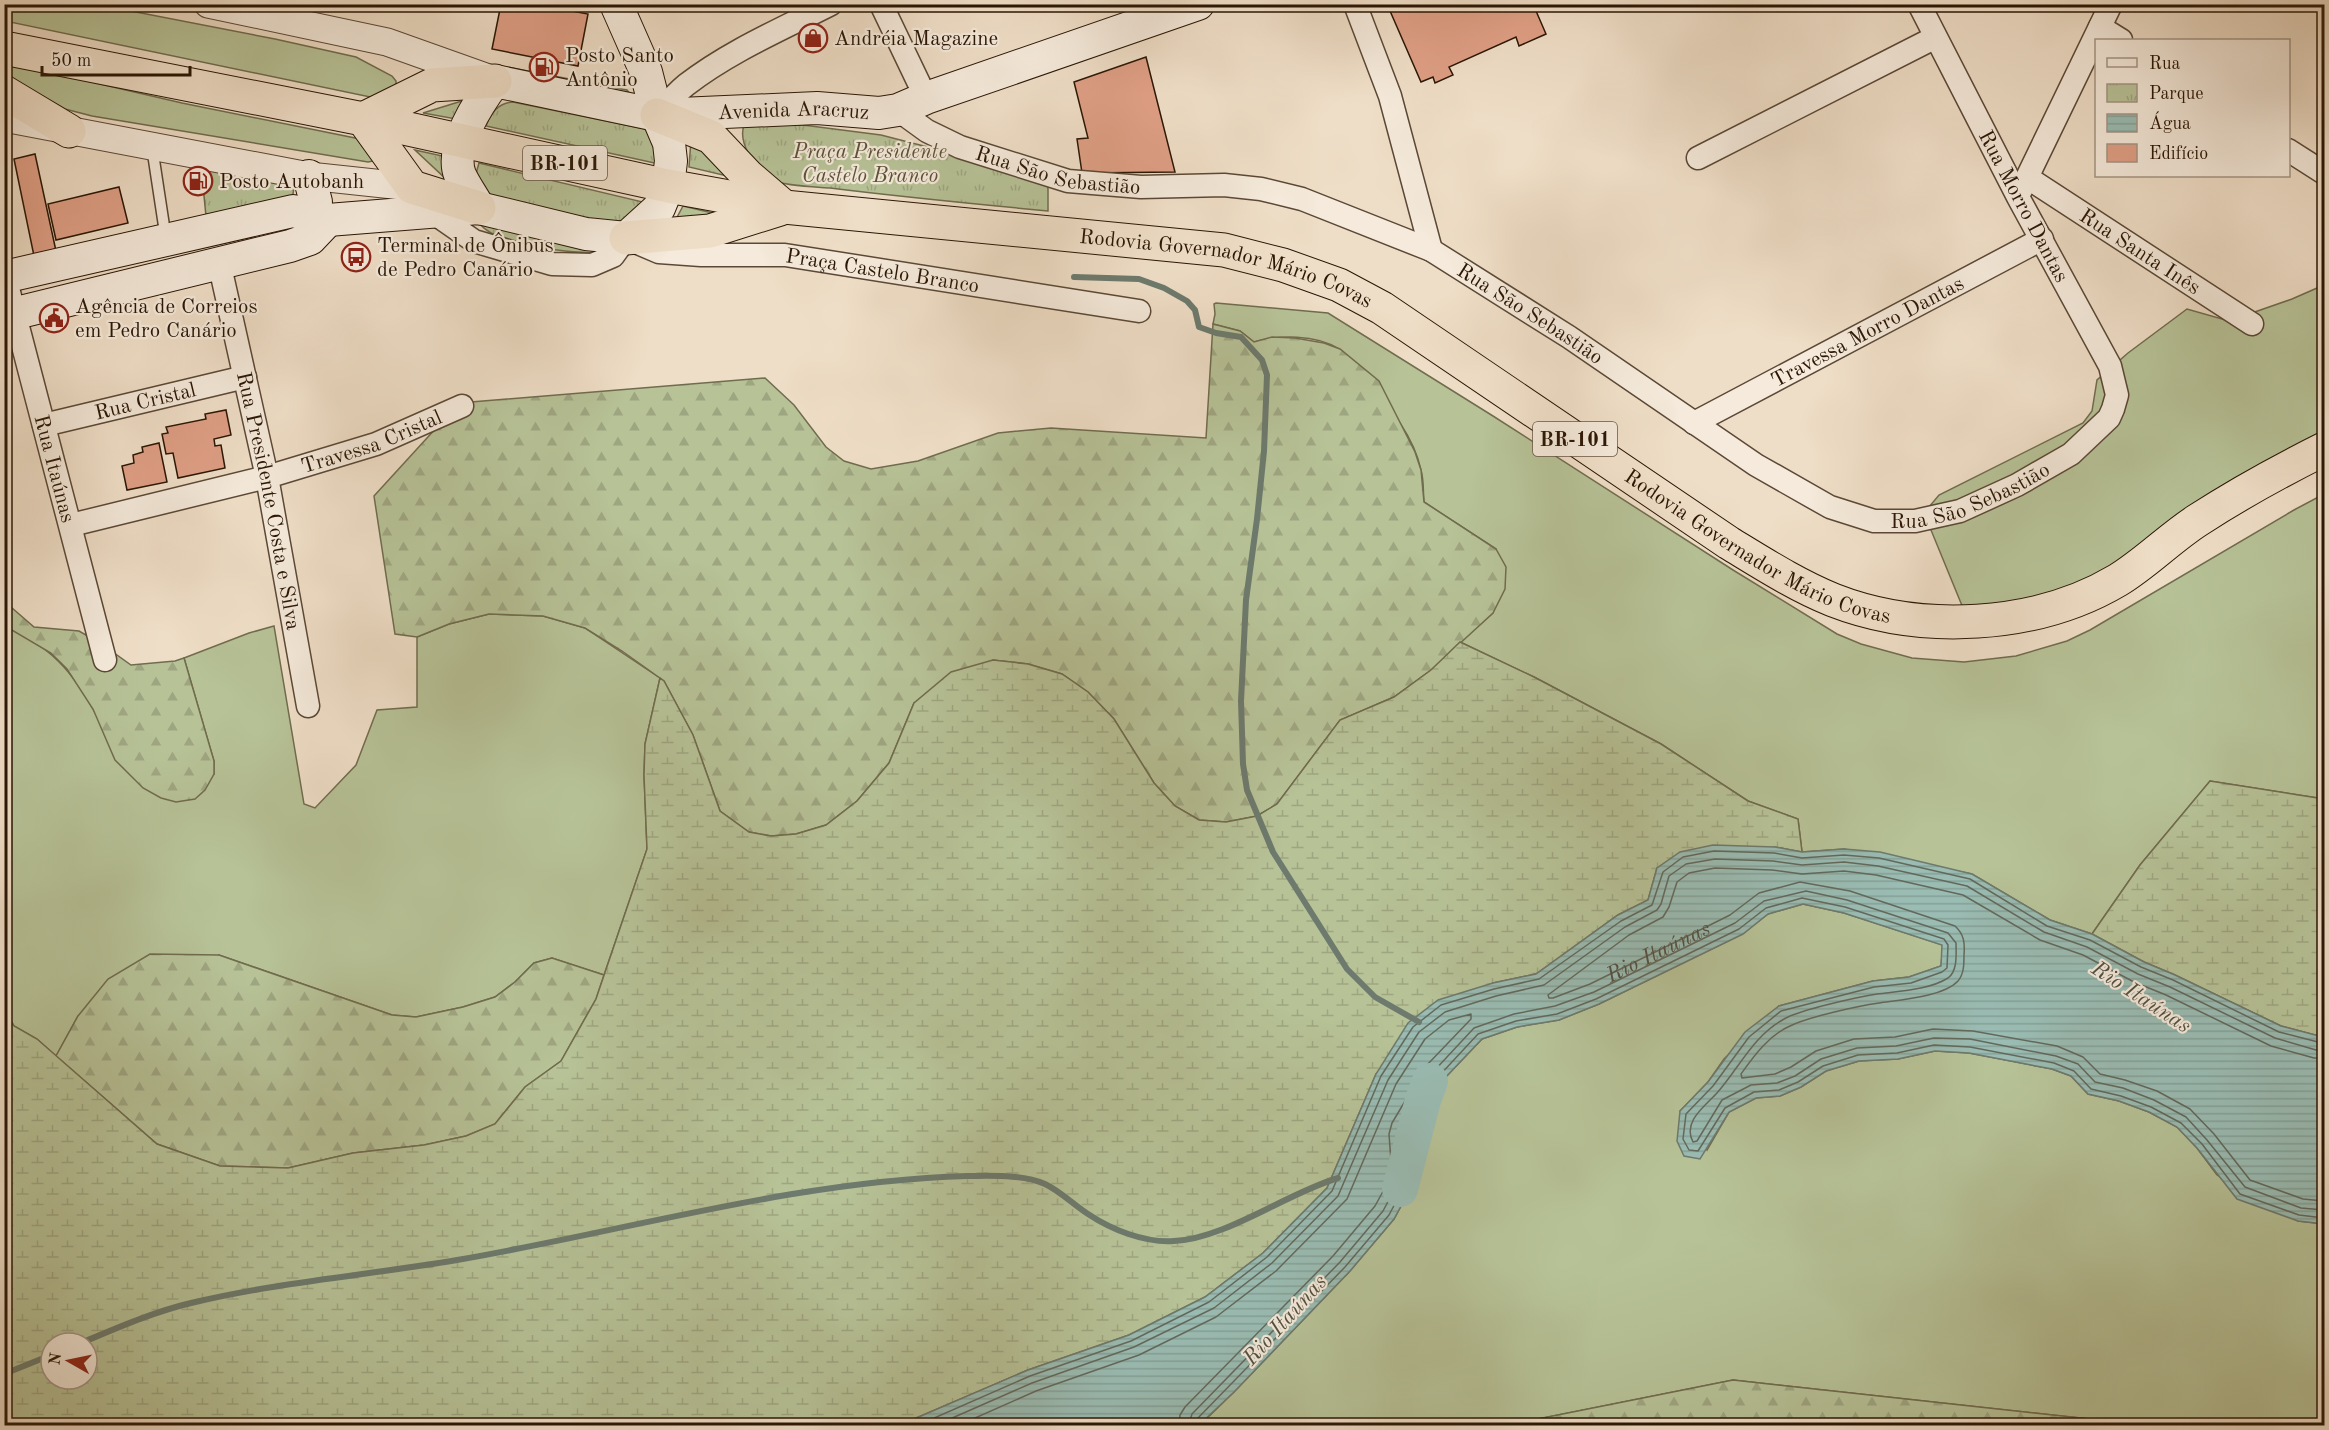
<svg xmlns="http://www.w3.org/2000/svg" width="2329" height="1430" font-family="'Old Standard TT',serif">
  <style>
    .grass { fill: #b7c297; stroke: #706c4e; stroke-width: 1.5 }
    .forest { fill: url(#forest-firs); stroke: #706c4e; stroke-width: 1.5 }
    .wetland { fill: url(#wetland-marsh); stroke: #706c4e; stroke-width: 1.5; fill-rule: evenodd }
    .park { fill: url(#park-tufts); stroke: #706c4e; stroke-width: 1.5 }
    .water { fill: url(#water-rules); stroke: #6d7a6d; stroke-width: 1.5 }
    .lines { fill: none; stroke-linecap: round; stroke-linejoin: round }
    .shore { stroke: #62695c; stroke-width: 1.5 }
    .stream { stroke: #6d7a6d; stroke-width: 6 }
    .river { stroke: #9abcb3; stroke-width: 36 }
    .building { fill: #df9f85; stroke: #2a1605; stroke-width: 1.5 }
    .service-casing { stroke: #5b4836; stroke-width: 13 }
    .minor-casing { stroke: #5b4836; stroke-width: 25 }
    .tertiary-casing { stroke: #5b4836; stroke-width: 29 }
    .secondary-casing { stroke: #2a1605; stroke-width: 34 }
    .trunk-casing { stroke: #2a1605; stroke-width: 35 }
    .service { stroke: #f5eadb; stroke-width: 10 }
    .minor { stroke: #f5eadb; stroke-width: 22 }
    .tertiary { stroke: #f5eadb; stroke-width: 27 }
    .secondary { stroke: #f5eadb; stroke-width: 32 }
    .trunk { stroke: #efdec7; stroke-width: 33 }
    .labels { text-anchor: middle; stroke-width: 4.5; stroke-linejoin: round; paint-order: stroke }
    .shield { fill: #f5eadb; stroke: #675645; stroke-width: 1.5 }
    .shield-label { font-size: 20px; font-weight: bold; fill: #2a1605 }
    .poi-label { font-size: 21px; fill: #2a1605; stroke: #f5eadb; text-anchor: start }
    .street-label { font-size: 21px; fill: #2a1605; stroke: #f5eadb }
    .park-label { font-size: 21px; font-style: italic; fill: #5b5238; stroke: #f5eadb }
    .water-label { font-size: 22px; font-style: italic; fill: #515042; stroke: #f5eadb }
  </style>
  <defs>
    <pattern id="forest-firs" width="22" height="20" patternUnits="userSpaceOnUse" patternTransform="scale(1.5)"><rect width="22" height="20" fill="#b7c297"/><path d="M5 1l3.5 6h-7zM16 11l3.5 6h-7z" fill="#9ea681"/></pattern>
    <pattern id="wetland-marsh" width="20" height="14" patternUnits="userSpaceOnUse" patternTransform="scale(1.5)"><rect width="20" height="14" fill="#b7c297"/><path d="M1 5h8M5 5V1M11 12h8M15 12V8" fill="none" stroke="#9ea681"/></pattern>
    <pattern id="park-tufts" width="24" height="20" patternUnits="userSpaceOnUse" patternTransform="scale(1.5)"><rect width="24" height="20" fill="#b7c297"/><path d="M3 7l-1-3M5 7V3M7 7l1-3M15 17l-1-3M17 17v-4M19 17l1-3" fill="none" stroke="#9ea681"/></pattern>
    <pattern id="water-rules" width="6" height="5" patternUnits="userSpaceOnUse" patternTransform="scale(1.5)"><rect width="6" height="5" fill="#9abcb3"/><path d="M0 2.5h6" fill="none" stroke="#85a198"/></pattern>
  </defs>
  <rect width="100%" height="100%" fill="#efdec7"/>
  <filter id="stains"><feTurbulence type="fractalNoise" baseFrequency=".00333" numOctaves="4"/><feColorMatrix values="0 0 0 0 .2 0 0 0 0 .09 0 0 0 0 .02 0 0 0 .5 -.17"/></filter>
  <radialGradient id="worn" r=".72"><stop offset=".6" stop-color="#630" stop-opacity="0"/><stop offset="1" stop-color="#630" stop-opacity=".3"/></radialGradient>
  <path class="grass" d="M5,5H100L275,39L356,57L392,76L396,81V89L375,98L5,21Z
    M5,62L182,103L360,139L378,160L368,162L92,116L65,109L5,75Z
    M2324,285V440L2137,557L2035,605L1963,608L1924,513L1939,495L2083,423L2092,411L2097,380L2128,353L2187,309L2229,321L2292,299Z
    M1216,303L1328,313L1493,416L1733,570L1837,634L1861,644L1912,658L1964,662L2016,656L2067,641L2090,630L2294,510L2324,494V799L2210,781L2140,865L2092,934L2050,920L1972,874L1844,849L1802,852L1798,819L1748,801L1661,744L1534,677L1460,642L1493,613L1496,549L1424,502C1423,492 1424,480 1421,470C1413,433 1387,405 1363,377C1356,369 1348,355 1339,349C1315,334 1279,335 1254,342L1240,331L1213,324L1215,314L1214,304Z
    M489,614L543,616L585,628L660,678L645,744L644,775L647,849L604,975L552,958L534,963L515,982L495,997L463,1007L416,1017L392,1015L219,955L78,1016L56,1056L37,1039L14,1026L5,1011V626C56,648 79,680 103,728L214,774V761L184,658L249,633L274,626L304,804L315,808L356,765L377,710L417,707V637L449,624Z
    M1803,904L1844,913L1943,945L1941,966L1909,977L1873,981L1779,1006L1724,1059L1708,1082L1680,1111L1707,1150L1729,1112L1756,1098L1780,1096L1801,1087L1826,1071L1859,1061L1898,1059L1935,1051L1969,1053L2052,1069L2071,1076L2088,1094L2119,1101L2149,1112L2177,1127L2197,1148L2217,1175L2298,1221L2324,1224V1425H2122L2099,1420L1733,1380L1508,1425L1199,1426L1234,1392L1350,1271L1394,1219L1415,1180L1412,1134L1443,1080L1482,1039L1517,1027L1559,1020L1599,1004L1742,934L1768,914Z"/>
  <path class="forest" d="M1213,324L1240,331L1254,342L1272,337L1295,338L1324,343L1340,349L1379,381L1415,452L1421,470L1424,502L1496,549L1506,567L1505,589L1493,613L1431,670L1394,697L1340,720L1277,804L1257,816L1226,822L1199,820L1175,806L1154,783L1114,719L1088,692L1062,674L1028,664L993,660L914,703L889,763L857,801L826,825L796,834L771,836L749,832L720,811L693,735L664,681L622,651L585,628L543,616L489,614L449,624L417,637L395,634L374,496L459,403L765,378L794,405L826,447L844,461L871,469L918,461L998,433L1051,428L1206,438Z
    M4,601L34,627L79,631L100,643L131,665L175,661L184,658L214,761V774L205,790L195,799L176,802L161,798L143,788L115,760L93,709L67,669L51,653L5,626Z
    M150,954L219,955L392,1015L416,1017L463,1007L495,997L515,982L534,963L552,958L604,975L596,999L561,1061L525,1087L495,1124L466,1136L424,1145L353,1153L288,1168L220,1166L157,1144L56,1056L78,1016L108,979Z
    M1733,1380L2099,1420L2122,1425H1508Z"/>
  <path class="wetland" d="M1460,642L1534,677L1661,744L1748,801L1798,819L1802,852L1775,847L1657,868L1648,900L1618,915L1536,974L1493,983L1376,1074L1327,1188L1263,1253L1205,1297L1129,1335L1028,1370L900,1425H5L4,1011L14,1026L37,1039L157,1144L220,1166L288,1168L353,1153L424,1145L466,1136L495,1124L525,1087L561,1061L596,999L647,849L644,775L645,744L660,678L664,681L693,735L720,811L749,832L771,836L796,834L826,825L857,801L889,763L914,703L951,672L993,660L1028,664L1062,674L1088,692L1114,719L1154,783L1175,806L1199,820L1226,822L1257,816L1277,804L1340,720L1394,697L1431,670ZM51,1343H87V1379H51Z
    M2210,781L2324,799V1036H2319L2281,1026L2175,975L2144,962L2092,934L2140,865Z"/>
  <path class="park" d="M506,67L627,90L630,94L504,72Z
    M465,100L456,119L423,113Z
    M513,102L650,130L659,164L486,126C491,113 498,103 513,102Z
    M748,118L881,135L951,153L1048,186V211C975,204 902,197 830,188C818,187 785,186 776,181C756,171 732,139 748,118Z
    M691,140L727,176L689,167Z
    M415,150L447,157L446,179Z
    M479,163L647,203L617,227L489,197L475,177Z
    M201,166L294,187L293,194L288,199L206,216Z
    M683,206L717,214L675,221Z
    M479,223L596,247L592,253C561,251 498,247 479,223Z"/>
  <path class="water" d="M1713,845L1775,847L1802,852L1844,849L1880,852L1972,874L2050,920L2092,934L2144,962L2175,975L2281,1026L2319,1036H2324V1224L2298,1221L2237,1199L2197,1148L2177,1127L2149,1112L2119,1101L2088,1094L2071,1076L2052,1069L1969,1053L1935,1051L1898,1059L1859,1061L1826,1071L1801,1087L1780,1096L1756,1098L1729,1112L1700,1159L1684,1156L1677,1141L1680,1111L1708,1082L1745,1032L1779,1006L1873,981L1909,977L1941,966L1942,945L1844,913L1803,904L1768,914L1743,934L1599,1004L1559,1020L1517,1027L1482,1039L1443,1080L1412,1133L1415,1180L1394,1219L1350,1271L1234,1392L1199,1425H900L1028,1370L1129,1335L1205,1297L1263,1253L1327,1188L1376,1074L1408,1023L1438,1000L1493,983L1536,974L1618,915L1648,900L1657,868L1680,852Z"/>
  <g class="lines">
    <g class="shore">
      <path id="s1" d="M2324,1058H2314L2271,1046L2166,995L2134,982L2083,955L2040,940L1963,895L1876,875L1844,871L1802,874L1772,870L1715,868L1689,873L1677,882L1669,907L1663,917L1629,935L1548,995L1549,998H1553L1590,984L1706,927L1730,915L1759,893L1800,882L1850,891L1955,926C1964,934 1965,943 1964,955C1964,964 1964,974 1958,981C1943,997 1899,1000 1879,1003C1858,1006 1808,1017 1790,1026C1769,1035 1754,1056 1741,1074L1742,1078L1775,1074L1791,1067L1816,1051L1854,1039L1895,1037L1933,1029L1973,1031L2057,1046L2083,1057L2100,1074L2125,1080L2157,1091L2190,1109L2214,1134L2250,1180L2303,1199L2324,1201"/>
      <path d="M916,1426L1030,1376L1131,1341L1209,1302L1267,1257L1332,1191L1381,1076L1413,1027L1441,1005L1494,989L1539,979L1621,921L1652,905L1663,872L1683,857L1714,851L1774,853L1802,858L1844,855L1879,858L1970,879L2047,926L2090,940L2141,967L2173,980L2279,1032L2318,1042H2324"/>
      <path d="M934,1426L1032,1383L1134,1347L1214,1308L1272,1263L1338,1196L1388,1080L1419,1032L1445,1012L1496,996L1544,985L1625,927L1657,910L1661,904L1669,876L1686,864L1715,859L1773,861L1802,865L1844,862L1878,866L1967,886L2044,932L2087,947L2138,974L2170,987L2275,1038L2316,1050L2324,1049"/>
      <path d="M957,1426L1036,1391L1139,1355L1216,1317L1276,1271L1347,1199L1396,1084L1425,1039L1449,1020L1471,1014V1019L1426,1066L1392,1123L1389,1134L1392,1175L1375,1206L1333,1256L1185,1407L1180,1415L1179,1426"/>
      <path d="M1188,1426L1192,1414L1340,1262L1383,1211L1401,1177L1398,1134L1400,1127L1433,1072L1474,1028L1514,1014L1555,1006L1594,992L1735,923L1764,901L1806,891L1847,900L1948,933L1956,943C1956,953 1958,971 1948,978C1929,990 1899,991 1877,994C1858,997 1799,1010 1784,1019C1752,1037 1740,1067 1717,1093C1705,1106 1682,1122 1693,1142L1697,1141L1722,1100L1751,1085L1777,1083L1795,1076L1821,1059L1857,1048L1896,1046L1934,1038L1970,1039L2056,1056L2078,1064L2095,1082L2123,1088L2154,1100L2186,1117L2207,1140L2245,1187L2301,1208L2324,1210"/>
      <path d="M1195,1426L1197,1419L1345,1267L1389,1215L1408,1179L1407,1130L1438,1077L1478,1034L1516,1021L1557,1014L1596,999L1739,929L1766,908L1802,898L1845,907L1944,939L1948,945L1947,968L1942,972L1911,983L1874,987L1781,1011L1749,1037L1713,1086L1686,1114L1683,1139L1689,1150L1698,1151L1725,1108L1754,1092L1779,1090L1798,1082L1823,1066L1858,1055L1897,1053L1934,1045L1970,1047L2054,1063L2074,1071L2091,1089L2121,1096L2151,1107L2181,1123L2202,1144L2240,1194L2299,1215L2324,1218"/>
    </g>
    <path class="stream" d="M1074,277L1139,279L1164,288L1187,301L1195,310L1199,327L1216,333L1241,337L1262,360L1267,375L1264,451L1257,519L1246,600L1241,701L1243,764L1247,790L1273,852L1347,969L1375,997L1419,1022
      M81,1343C117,1328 153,1312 191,1303C279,1282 368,1275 457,1260C626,1231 794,1181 967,1176C991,1176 1022,1174 1045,1184C1060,1191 1074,1205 1088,1214C1112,1230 1145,1243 1174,1241C1225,1239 1287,1193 1338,1178
      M4,1374L51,1355"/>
    <path class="river" d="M1400,1189L1423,1100L1430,1081"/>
  </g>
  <path class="building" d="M501,4H535L588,14L578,66L492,49Z
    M1387,4H1533L1546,34L1519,46L1516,37L1449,67L1453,75L1435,83L1433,77L1421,82Z
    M1146,57L1175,172L1082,173L1077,139L1088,138L1074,82Z
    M35,154L56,251L34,256L14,159Z
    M119,187L128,223L56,240L48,204Z
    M226,410L231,435L214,439L215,446L221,445L225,468L178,478L173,453L166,454L162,434L168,433L166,427L206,419L205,414Z
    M159,443L167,482L127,490L122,466L134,463L133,455L143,452L142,447Z"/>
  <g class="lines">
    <g class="service-casing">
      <path id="service" d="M152,147L166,239"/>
    </g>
    <g class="minor-casing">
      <g id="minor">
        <path d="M881,4L926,98"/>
        <path d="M1355,4L1390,96L1431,250"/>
        <path d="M2100,27L2121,40"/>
        <path id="s2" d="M898,110L927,131L960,147L1068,181L1141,187L1224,185L1261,189L1302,199L1431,250L1569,337L1756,465L1830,507L1874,521H1915L1960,511L2017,485L2071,454L2109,418L2113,409L2117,395L2110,366L2018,197L1919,4"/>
        <path d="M657,115C666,105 675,94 686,85C730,51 782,29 831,4"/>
        <path d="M2288,150L2324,173"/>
        <path d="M1698,158L1934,38"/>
        <path id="s3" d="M2028,178L2252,324"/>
        <path d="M2021,190L2111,4"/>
        <path id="s4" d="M428,209L474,241L552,264L592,265L613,256L626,238L659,252L701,255H785L1139,311"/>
        <path id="s5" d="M219,262L267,477L308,706"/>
        <path id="s6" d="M5,277L105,660"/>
        <path id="s7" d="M1694,423L2042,239"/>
        <path id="s8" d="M44,425L245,377"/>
        <path id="s9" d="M71,525L267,477L376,444L462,406"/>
      </g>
    </g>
    <g class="tertiary-casing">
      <path id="tertiary" d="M208,4L387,42L491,79
        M4,118L309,176L412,187"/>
    </g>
    <g class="secondary-casing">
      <g id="secondary">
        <path d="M309,176L316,202L315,216"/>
        <path id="s10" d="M479,208C473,197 465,186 460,175C449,147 479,102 495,81L657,115L817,108L879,113L898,110L926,98L1198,4"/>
        <path d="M4,277L293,211L328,220L479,208L586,234L626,238L659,208L668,186L671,161L669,143L657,115L646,72L616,4"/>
        <path d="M4,316L290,246L310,239L328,220"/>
      </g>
    </g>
    <g class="trunk-casing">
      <g id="trunk">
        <path id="s11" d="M4,48L363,119L668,186L784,207L1224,250L1283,265L1339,285L1382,308L1729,543C1762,563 1796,585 1833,600C1920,634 2036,629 2118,580C2146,563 2170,538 2198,520C2238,494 2282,470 2324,449"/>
        <path d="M4,92L69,131"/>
        <path d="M657,115L711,137L748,176L783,206"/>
        <path d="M363,119L412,187L479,208"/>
        <path d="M363,119L432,85L495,81"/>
        <path d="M626,238L710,231L780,209"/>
      </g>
    </g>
    <use href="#service" class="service"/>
    <use href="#minor" class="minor"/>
    <use href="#tertiary" class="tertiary"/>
    <use href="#secondary" class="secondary"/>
    <use href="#trunk" class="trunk"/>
  </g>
  <defs>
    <g id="shop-ring" transform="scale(1.5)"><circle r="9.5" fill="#f5eadb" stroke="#8f2418" stroke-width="1.5"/><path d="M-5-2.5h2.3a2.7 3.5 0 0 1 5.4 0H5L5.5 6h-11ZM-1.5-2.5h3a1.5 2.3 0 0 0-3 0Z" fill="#8f2418"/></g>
    <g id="fuel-ring" transform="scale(1.5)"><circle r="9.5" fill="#f5eadb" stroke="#8f2418" stroke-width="1.5"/><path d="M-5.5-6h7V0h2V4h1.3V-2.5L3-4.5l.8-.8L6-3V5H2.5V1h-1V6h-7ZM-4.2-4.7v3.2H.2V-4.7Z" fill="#8f2418"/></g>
    <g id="bus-ring" transform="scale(1.5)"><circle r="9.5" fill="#f5eadb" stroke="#8f2418" stroke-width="1.5"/><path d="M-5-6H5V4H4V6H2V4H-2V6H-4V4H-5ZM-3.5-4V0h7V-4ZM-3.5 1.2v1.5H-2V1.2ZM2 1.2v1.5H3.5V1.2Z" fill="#8f2418"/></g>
    <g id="civic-ring" transform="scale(1.5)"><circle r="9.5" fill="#f5eadb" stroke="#8f2418" stroke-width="1.5"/><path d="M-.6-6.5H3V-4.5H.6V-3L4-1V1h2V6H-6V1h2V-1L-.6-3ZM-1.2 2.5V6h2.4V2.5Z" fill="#8f2418"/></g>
  </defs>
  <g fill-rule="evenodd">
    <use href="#shop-ring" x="813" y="38"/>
    <use href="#fuel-ring" x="544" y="67"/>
    <use href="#fuel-ring" x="198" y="181"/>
    <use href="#bus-ring" x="356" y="257"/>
    <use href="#civic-ring" x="54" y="318"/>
  </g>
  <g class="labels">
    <g class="shield">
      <rect x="523" y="146" width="84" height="34" rx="4.5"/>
      <rect x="1533" y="422" width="84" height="34" rx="4.5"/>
    </g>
    <g class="shield-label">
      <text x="565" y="170">BR-101</text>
      <text x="1575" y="446">BR-101</text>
    </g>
    <g class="poi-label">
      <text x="834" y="45">Andréia Magazine</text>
      <text x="565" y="62">Posto Santo<tspan x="565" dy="24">Antônio</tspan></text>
      <text x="219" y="188">Posto Autobanh</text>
      <text x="377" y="252">Terminal de Ônibus<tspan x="377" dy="24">de Pedro Canário</tspan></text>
      <text x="75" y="313">Agência de Correios<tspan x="75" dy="24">em Pedro Canário</tspan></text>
    </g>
    <g class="street-label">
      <text dy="7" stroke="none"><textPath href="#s10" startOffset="444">Avenida Aracruz</textPath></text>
      <text dy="7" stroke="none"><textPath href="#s2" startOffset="174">Rua São Sebastião</textPath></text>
      <text transform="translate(2024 206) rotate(62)" y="7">Rua Morro Dantas</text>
      <text dy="7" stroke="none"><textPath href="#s3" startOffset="134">Rua Santa Inês</textPath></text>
      <text dy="7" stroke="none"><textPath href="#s11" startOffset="1244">Rodovia Governador Mário Covas</textPath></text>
      <text dy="7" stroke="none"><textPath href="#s4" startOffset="483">Praça Castelo Branco</textPath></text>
      <text dy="7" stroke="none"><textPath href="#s2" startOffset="678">Rua São Sebastião</textPath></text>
      <text dy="7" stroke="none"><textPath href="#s7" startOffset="196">Travessa Morro Dantas</textPath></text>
      <text dy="7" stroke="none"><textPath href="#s8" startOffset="104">Rua Cristal</textPath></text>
      <text dy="7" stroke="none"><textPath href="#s9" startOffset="312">Travessa Cristal</textPath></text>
      <text dy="7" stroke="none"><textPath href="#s6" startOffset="198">Rua Itaúnas</textPath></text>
      <text dy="7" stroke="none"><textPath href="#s2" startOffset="1182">Rua São Sebastião</textPath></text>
      <text dy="7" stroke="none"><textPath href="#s5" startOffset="244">Rua Presidente Costa e Silva</textPath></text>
      <text dy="7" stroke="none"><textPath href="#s11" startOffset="1854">Rodovia Governador Mário Covas</textPath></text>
    </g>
    <g class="park-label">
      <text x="870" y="158">Praça Presidente<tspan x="870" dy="24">Castelo Branco</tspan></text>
    </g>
    <g class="water-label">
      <text dy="8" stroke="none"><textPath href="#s1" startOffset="990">Rio Itaúnas</textPath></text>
      <text transform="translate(2142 996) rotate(33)" y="8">Rio Itaúnas</text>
      <text transform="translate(1284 1319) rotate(-48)" y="8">Rio Itaúnas</text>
    </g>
  </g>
  <rect width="2329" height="1430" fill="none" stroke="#efdec7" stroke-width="24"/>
  <rect x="6" y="6" width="2317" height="1418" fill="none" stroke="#2a1605" stroke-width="3"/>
  <rect x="12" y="12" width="2305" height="1406" fill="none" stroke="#2a1605" stroke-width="1.5"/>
  <rect x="2095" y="39" width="195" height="138" fill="#f5eadb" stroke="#a49585" stroke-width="1.5"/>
  <rect x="2107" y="58" width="30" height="9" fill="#f5eadb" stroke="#a49585" stroke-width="1.5"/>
  <text x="2149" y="69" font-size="18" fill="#2a1605">Rua</text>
  <rect x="2107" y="84" width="30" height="18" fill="url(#park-tufts)" stroke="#a49585" stroke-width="1.5"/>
  <text x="2149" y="99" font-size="18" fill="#2a1605">Parque</text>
  <rect x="2107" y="114" width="30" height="18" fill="url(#water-rules)" stroke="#a49585" stroke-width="1.5"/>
  <text x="2149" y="129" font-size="18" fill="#2a1605">Água</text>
  <rect x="2107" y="144" width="30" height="18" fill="#df9f85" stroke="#a49585" stroke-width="1.5"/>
  <text x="2149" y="159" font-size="18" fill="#2a1605">Edifício</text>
  <g transform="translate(69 1361) rotate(279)"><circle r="28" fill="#f5eadb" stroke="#a49585" stroke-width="1.5"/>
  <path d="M0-4.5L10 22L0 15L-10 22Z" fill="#8f2418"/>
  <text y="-9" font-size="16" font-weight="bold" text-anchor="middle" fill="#2a1605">N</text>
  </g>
  <path d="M42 66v9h148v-9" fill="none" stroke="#2a1605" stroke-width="3"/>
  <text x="51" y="66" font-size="18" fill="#2a1605" stroke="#f5eadb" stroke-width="4.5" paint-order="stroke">50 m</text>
  <rect width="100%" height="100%" filter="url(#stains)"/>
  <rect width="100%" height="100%" fill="url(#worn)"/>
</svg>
